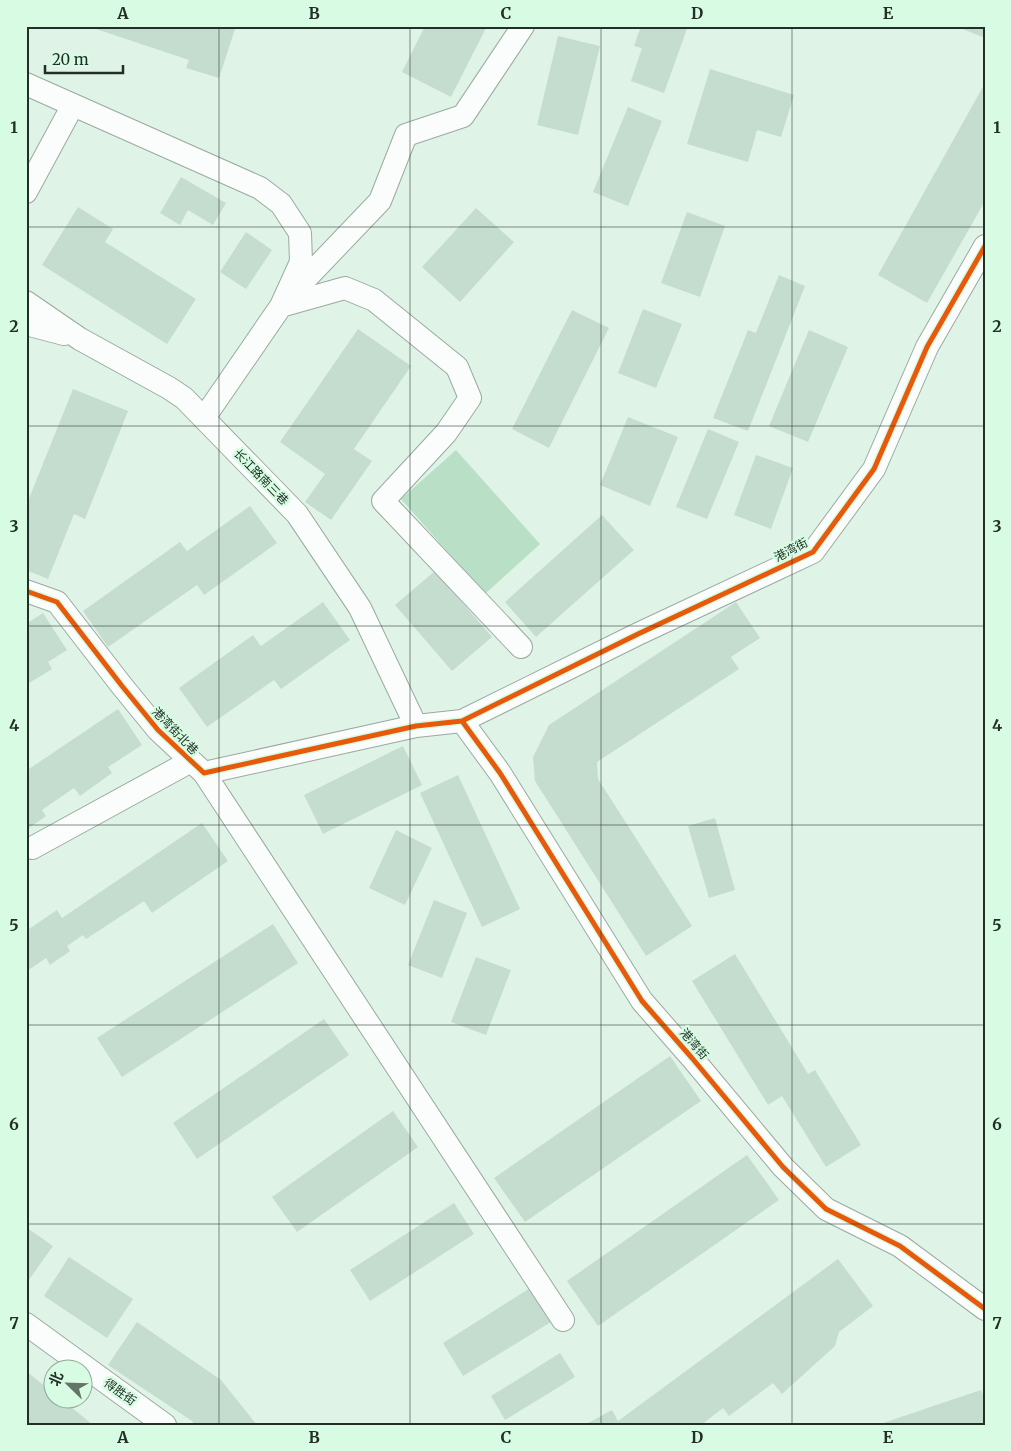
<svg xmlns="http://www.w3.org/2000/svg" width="1011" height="1451" font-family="Merriweather,'Noto Sans SC',serif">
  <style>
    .pitch { fill: #b9e0c7 }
    .building { fill: #c5ddce }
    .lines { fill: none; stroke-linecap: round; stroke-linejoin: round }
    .street-casing { stroke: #9aaaa0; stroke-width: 24 }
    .street { stroke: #fafdfb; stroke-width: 22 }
    .cycleway-casing { stroke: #d7fce3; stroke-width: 8 }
    .cycleway { stroke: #e8590c; stroke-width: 5 }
    .grid { fill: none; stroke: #212f26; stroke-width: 1; stroke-opacity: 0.55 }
    .labels { text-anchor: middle; stroke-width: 5; stroke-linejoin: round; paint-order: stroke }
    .street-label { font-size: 12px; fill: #212f26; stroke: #d7fce3 }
    .neatline { fill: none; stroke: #212f26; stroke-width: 2 }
    .grid-label { font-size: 16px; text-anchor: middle; font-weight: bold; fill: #212f26 }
  </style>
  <rect width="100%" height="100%" fill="#dff4e6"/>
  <path class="pitch" d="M456,450L540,544L485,594L401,499Z"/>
  <path class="building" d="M87,26H236L219,78L186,68L189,60Z
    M425,26H487L451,97L402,72Z
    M641,26H688L664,93L631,81L642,48L634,46Z
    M960,26H985V38L960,28Z
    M558,36L600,46L578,135L537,125Z
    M710,69L794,95L781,137L757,130L748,162L687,144Z
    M985,83V201L927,303L878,275Z
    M628,107L662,121L628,206L593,192Z
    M181,177L226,203L213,225L188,210L180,225L160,213Z
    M78,207L113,229L105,242L196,299L167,344L42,265Z
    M476,208L514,242L460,302L422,267Z
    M687,212L725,226L700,297L661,283Z
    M246,232L272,250L246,289L220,272Z
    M779,275L805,286L748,431L713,418L748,330L756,333Z
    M643,309L682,324L656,388L618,373Z
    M572,310L609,328L549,448L512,429Z
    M358,329L411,366L354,449L372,461L331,520L305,502L325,474L280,442Z
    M809,330L848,347L808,442L769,426Z
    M73,389L128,411L85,519L74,514L48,579L26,570V500L28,501Z
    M628,417L678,437L650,506L600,485Z
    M708,429L739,442L707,519L676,507Z
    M756,455L793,468L771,529L734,515Z
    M250,506L277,543L204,595L197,585L108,647L83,611L180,542L187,551Z
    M602,515L634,550L536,637L505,602Z
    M435,571L492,637L452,671L395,605Z
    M323,602L350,640L281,689L274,680L207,727L179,688L253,635L261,646Z
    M736,602L760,638L731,657L739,669L597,762L598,779L692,926L646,956L535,781L533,757L549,725Z
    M43,613L67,650L48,662L52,669L26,685V624Z
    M118,709L142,745L108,767L112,773L80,796L74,788L42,810L46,816L26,830V771Z
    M403,746L422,785L323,834L304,795Z
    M458,775L520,909L482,927L420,793Z
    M715,818L735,890L709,898L688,826Z
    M202,823L228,861L152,913L144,901L86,939L83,935L67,946L70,951L50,965L46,958L27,971L26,969V931L57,910L62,918Z
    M396,830L432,848L405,905L369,888Z
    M434,900L467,913L442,978L408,965Z
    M273,924L298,963L122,1077L97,1038Z
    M735,954L808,1074L815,1070L861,1145L826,1167L782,1096L768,1105L692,981Z
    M476,957L511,970L486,1035L451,1022Z
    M324,1019L349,1055L197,1159L173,1123Z
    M670,1056L701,1101L525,1222L494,1178Z
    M393,1111L418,1147L297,1232L272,1197Z
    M747,1155L779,1200L598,1326L567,1281Z
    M454,1203L474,1234L370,1301L350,1270Z
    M26,1227L53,1246L26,1284Z
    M69,1257L133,1299L107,1338L44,1296Z
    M838,1259L873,1306L839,1332L835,1346L782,1394L773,1383L729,1416L723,1408L701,1425H589L588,1423L612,1410L618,1421Z
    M530,1288L551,1322L463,1376L443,1343Z
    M137,1322L221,1380L257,1425H195L192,1421L108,1365Z
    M560,1353L575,1377L505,1420L491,1396Z
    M26,1371L52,1392V1398H60L93,1425H26Z
    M981,1390L985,1400V1425H877Z"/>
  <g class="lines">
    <g class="street-casing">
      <path id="street" d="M26,84L260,188L281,204L300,233L301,262L281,306L204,418
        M26,192L73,105
        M295,290L380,201L406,135L463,116L523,26
        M26,302L80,339L169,388L184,398L297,514L360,608L416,726
        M281,306L345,288L374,300L457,367L470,398L446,433L383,501L521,647
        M26,324L64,334
        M26,591L57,602L122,686L158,730L204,773L416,726L462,721L500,773L642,1001L692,1058L783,1167L826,1209L900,1246L985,1309
        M462,721L638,634L813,552L874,469L927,347L985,246
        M204,773L563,1320
        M32,848L191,761
        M26,1324L165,1425"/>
    </g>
    <use href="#street" class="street"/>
    <g class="cycleway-casing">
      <path id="cycleway" d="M26,591L57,602L122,686L158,730L204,773L416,726L462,721L500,773L642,1001L692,1058L783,1167L826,1209L900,1246L985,1309
        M462,721L638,634L813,552L874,469L927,347L985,246"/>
    </g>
    <use href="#cycleway" class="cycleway"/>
  </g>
  <path class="grid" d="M219,26V1425M410,26V1425M601,26V1425M792,26V1425M26,227H985M26,426H985M26,626H985M26,825H985M26,1025H985M26,1224H985"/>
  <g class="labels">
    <g class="street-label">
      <text transform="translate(261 477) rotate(46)" y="4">长江路南三巷</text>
      <text transform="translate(791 550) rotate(-28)" y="4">港湾街</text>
      <text transform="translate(175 731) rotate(46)" y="4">港湾街北巷</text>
      <text transform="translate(694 1044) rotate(49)" y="4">港湾街</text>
      <text transform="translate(120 1392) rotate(36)" y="4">得胜街</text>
    </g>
  </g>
  <rect width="1011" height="1451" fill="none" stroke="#d7fce3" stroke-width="55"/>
  <g transform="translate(68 1384) rotate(293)"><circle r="24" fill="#d7fce3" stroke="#8eaa97"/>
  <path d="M0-4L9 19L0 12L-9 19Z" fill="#647469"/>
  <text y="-8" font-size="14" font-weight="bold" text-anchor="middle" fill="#212f26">北</text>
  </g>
  <path d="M45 65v8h78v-8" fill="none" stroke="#212f26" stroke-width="2.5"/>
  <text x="52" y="65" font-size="15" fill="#212f26" stroke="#d7fce3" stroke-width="4" paint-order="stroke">20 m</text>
  <rect x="28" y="28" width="956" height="1396" class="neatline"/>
  <g class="grid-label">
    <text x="123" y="19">A</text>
    <text x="314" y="19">B</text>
    <text x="506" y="19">C</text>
    <text x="697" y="19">D</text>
    <text x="888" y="19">E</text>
    <text x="14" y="133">1</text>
    <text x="997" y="133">1</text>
    <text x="14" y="332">2</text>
    <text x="997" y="332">2</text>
    <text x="14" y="532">3</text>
    <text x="997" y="532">3</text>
    <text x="14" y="731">4</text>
    <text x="997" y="731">4</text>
    <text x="14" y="931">5</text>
    <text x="997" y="931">5</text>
    <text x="14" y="1130">6</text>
    <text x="997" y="1130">6</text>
    <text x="14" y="1329">7</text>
    <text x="997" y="1329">7</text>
    <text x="123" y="1443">A</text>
    <text x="314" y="1443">B</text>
    <text x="506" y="1443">C</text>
    <text x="697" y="1443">D</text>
    <text x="888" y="1443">E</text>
  </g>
</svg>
